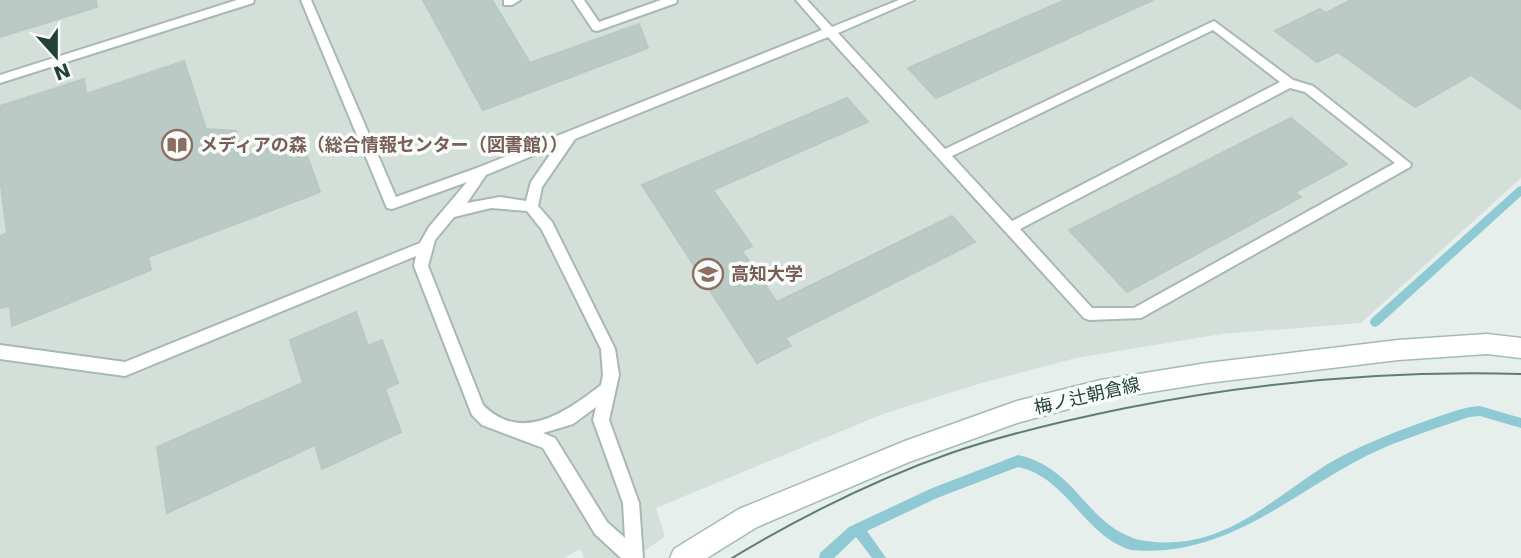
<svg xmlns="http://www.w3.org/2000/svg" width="1521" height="558" font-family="'DejaVu Sans','Noto Sans JP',sans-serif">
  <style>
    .built { fill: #d4dfda }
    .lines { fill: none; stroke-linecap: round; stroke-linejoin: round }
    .stream { fill: #8ec9d4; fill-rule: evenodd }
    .building { fill: #bbcac4; stroke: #b8c9c2; stroke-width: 2 }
    .lane-casing { stroke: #a8b8b2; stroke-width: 4 }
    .secondary-casing { stroke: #a4bbb3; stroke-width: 3 }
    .lane { fill: #fff; fill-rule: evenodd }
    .secondary { fill: #fff; fill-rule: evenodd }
    .tram { stroke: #5f7d75; stroke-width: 2 }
    .labels { text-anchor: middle; stroke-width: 7; stroke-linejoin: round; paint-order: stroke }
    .education-label { font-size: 18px; font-weight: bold; fill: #785e54; stroke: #f7fbf9; text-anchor: start }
    .street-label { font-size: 18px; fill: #24423a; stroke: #f7fbf9 }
  </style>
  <rect width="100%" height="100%" fill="#e6efeb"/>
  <path class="built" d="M0,0H1521V178L1361,323L1222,334L1076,358L978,384L883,414L656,508L665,537L633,558H584L580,549L564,558H0Z"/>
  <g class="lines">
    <path class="stream" d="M1521,186V196L1379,325L1375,327L1371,325L1370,322L1371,319L1518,187Z
      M1480,406L1521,418V428L1480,416L1469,417C1429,431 1388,443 1351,464C1281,503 1219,558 1131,550C1084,536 1067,477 1018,467L937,498L867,531L886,558H872L856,537L834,558H819L820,553L849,527L930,489L1018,455C1073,467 1084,517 1128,536C1136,540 1146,541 1154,542C1225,548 1271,500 1326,465C1360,445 1397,431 1434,418C1449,413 1464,407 1480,406Z"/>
  </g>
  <path class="building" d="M0,0H96L97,7L0,37Z
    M423,0H492L530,63L639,24L648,48L483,110Z
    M1065,0H1153L936,98L908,68Z
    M1351,0H1521V109L1471,75L1415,107L1338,52L1317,62L1275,31L1320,9L1326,13Z
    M184,61L206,129L236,131L244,157L300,136L320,192L148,257L151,270L12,326L10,306L0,308V236L7,233L0,178V106L84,79L86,94Z
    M847,98L868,122L713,190L752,246L742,251L777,302L952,216L975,242L785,338L791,346L757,363L642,185Z
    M1291,118L1347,164L1295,192L1301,197L1127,292L1069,230Z
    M356,312L368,346L382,340L398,383L385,389L401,432L322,469L315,445L167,513L157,447L303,383L290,340Z"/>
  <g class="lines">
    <g class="lane-casing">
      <path id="lane" d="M237,0H254L253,3L0,83V75Z
        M301,0H311L396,197L477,168L822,30L796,0H807L832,27L899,0H914L838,33L945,149L1214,21L1293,80L1313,86L1411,164L1410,167L1141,318L1089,320L1084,318L828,37L575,139L542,187L538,206L552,222L615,349L619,375L609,420L639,503L643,558H621L595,534L543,448L482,425L472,415L414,266L416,256L125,376L0,359V345L125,362L420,243L429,227L467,182L392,209L387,208ZM1213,30L1280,82L1012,221L952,156ZM1290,88L1305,92L1395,163L1134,308H1092L1020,229ZM556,146L531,182L526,201L500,197L467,203L486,175ZM491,208L527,211L542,230L601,349L603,375L601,385C566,412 522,444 483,405L428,266L435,240L454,217ZM596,407L593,420L623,503L625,538L607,522L555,438L543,433L573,424Z
        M504,0H520L512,5H504Z
        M573,0H584L599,22L661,0H677L676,3L597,31L593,30Z"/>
    </g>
    <g class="secondary-casing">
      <path id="secondary" d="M1487,334L1521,338V358L1487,354L1398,360L1207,383L1101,400L1017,423L909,462L757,527L707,558H670L674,549L739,509L905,441L1017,401L1101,380L1207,363L1398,340Z"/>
    </g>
    <use href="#lane" class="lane"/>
    <use href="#secondary" class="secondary"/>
    <path class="tram" d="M732,558C802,516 874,480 951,453C1009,433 1067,420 1126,408C1257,382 1387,370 1521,374"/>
  </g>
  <defs>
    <g id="library-ring" transform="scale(1.575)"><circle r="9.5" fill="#f7fbf9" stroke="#8d6e63" stroke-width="1.5"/><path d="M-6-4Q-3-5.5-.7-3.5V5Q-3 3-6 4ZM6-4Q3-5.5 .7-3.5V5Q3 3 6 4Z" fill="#8d6e63"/></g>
    <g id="university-ring" transform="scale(1.575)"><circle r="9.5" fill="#f7fbf9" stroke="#8d6e63" stroke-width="1.5"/><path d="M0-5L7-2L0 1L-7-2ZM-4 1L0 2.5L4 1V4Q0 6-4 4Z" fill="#8d6e63"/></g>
  </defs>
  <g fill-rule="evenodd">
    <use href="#library-ring" x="177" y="145"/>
    <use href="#university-ring" x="708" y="274"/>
  </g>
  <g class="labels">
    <g class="education-label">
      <text x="200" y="151">メディアの森（総合情報センター（図書館））</text>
      <text x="731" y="280">高知大学</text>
    </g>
    <g class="street-label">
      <text transform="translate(1087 396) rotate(-13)" y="6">梅ノ辻朝倉線</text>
    </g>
  </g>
  <g transform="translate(56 56) rotate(159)" stroke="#f7fbf9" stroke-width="5" paint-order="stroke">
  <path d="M0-5L12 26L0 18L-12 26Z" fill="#24423a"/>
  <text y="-10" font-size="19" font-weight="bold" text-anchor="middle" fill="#24423a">N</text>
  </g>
</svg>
